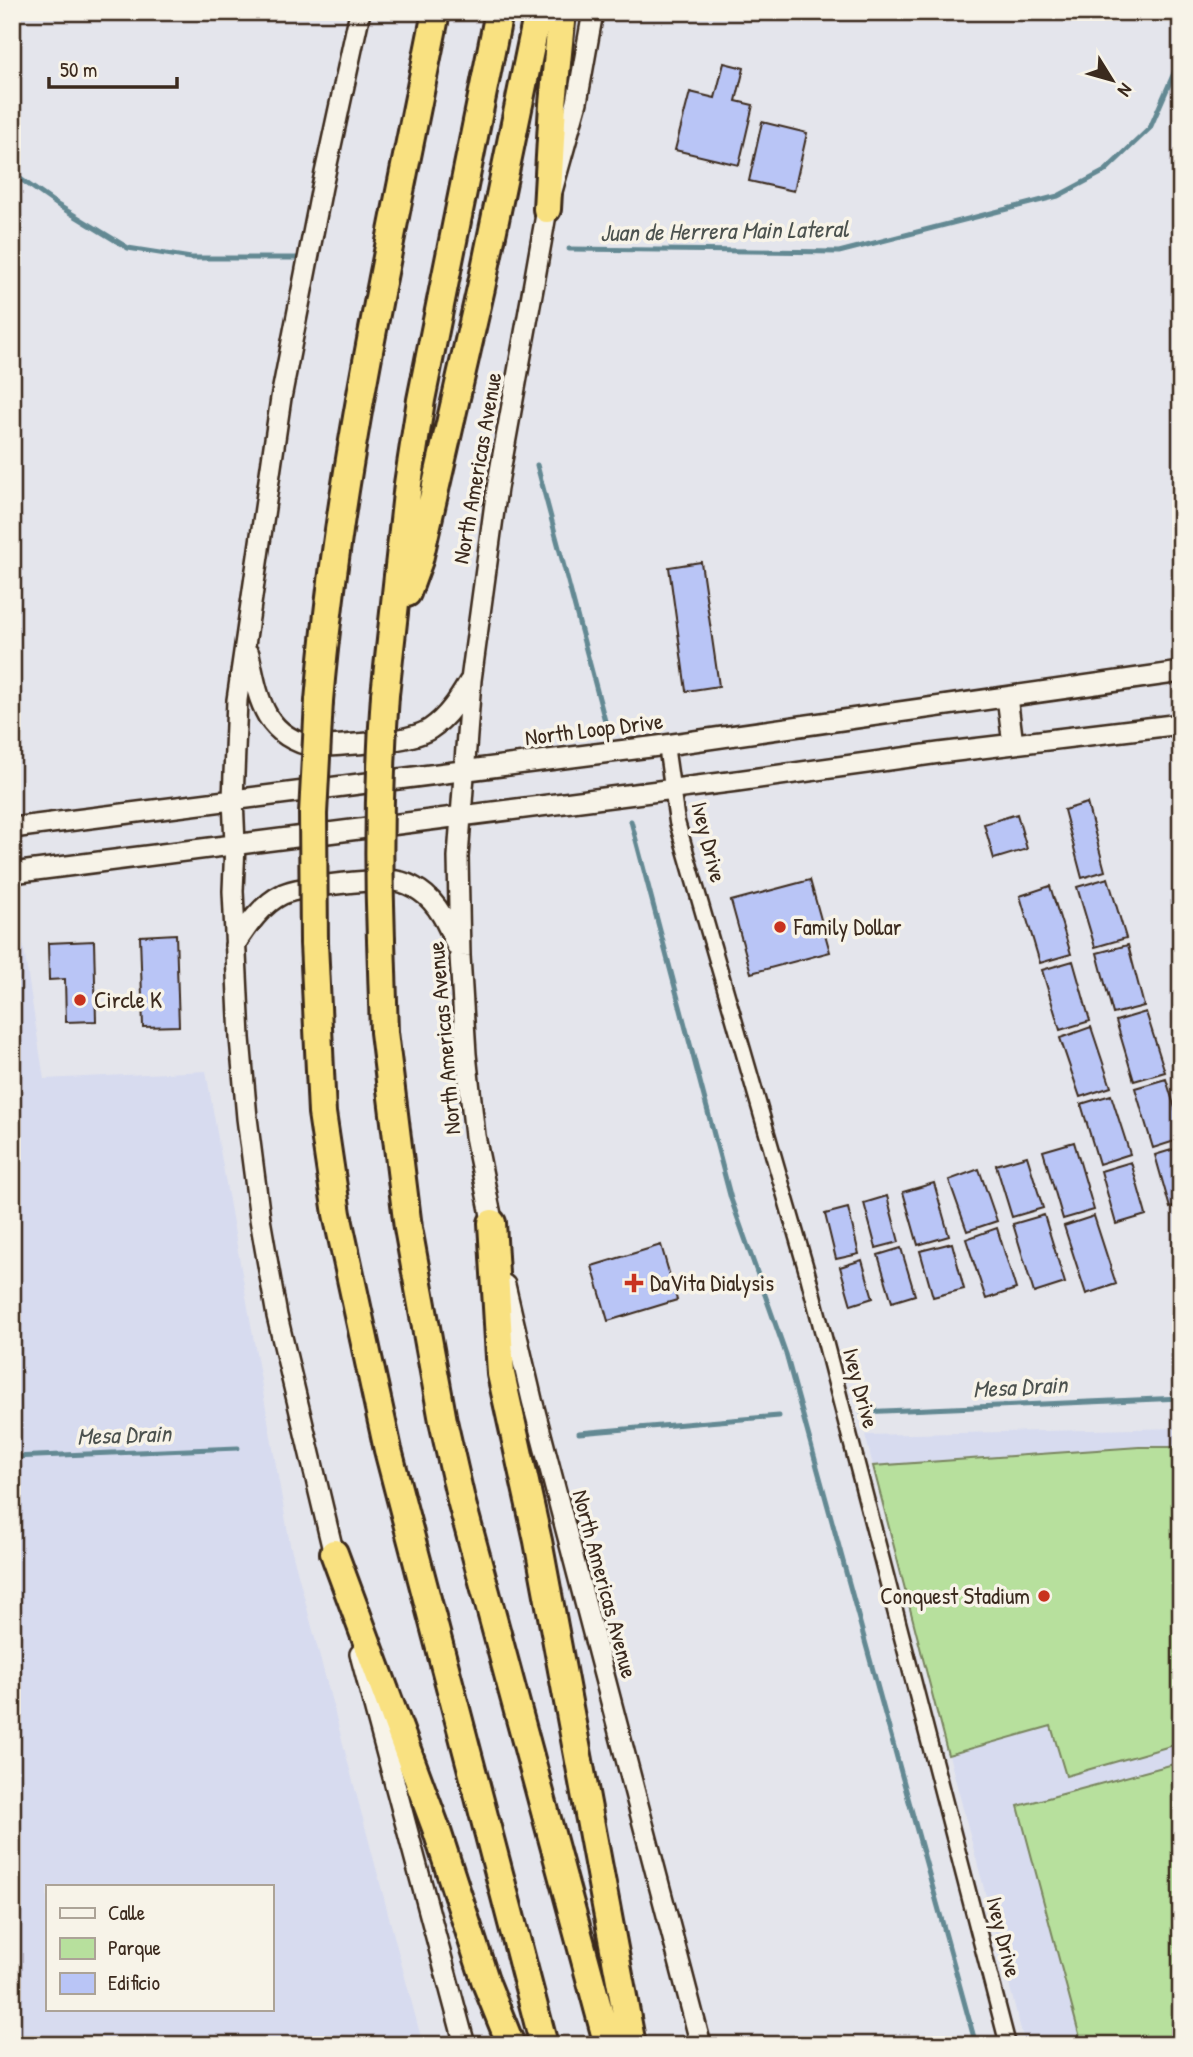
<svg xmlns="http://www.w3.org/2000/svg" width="1193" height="2057" font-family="'Patrick Hand',sans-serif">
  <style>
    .built { fill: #d7dbef; fill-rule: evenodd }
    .green { fill: #b7e09d; stroke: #79855e; stroke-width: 2 }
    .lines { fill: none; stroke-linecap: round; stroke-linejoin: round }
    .stream { stroke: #648993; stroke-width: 5 }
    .building { fill: #b9c5f6; stroke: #3b2a1e; stroke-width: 2 }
    .street-casing { stroke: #3b2a1e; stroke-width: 19 }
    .secondary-casing { stroke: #3b2a1e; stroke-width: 24 }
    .highway-casing { stroke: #3b2a1e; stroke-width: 32 }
    .street { stroke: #f7f3e8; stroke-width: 14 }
    .secondary { stroke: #f7f3e8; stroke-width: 19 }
    .highway { stroke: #f9e181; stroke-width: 26 }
    .highway-bridge-casing { stroke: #3b2a1e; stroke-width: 32; stroke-linecap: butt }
    .highway-bridge { stroke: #f9e181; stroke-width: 26 }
    .poi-dot { fill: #c8321e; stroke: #f7f3e8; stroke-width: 2.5 }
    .labels { text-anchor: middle; stroke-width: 7; stroke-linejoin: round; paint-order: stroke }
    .street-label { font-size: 23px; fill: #3b2a1e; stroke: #f7f3e8 }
    .poi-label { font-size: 23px; fill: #3b2a1e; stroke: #f7f3e8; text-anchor: start }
    .water-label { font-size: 24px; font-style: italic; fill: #4c524f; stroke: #f7f3e8 }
  </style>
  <rect width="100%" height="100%" fill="#e4e5ec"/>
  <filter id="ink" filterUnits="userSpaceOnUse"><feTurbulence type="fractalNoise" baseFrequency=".0143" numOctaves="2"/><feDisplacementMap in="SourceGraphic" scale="14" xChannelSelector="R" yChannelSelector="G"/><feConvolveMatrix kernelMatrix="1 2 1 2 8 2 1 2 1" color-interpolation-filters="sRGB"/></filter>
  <g filter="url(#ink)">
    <path class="built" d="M20,924L44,1079L206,1071L290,1544L423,2045H12V925ZM47,1887H271V2010H47Z
      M1181,1428V2045H1025L865,1435Z"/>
    <path class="green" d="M1139,1447H1181V1743L1066,1776L1051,1726L948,1755L873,1466Z
      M1181,1762V2045H1082L1018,1806Z"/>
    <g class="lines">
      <path class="stream" d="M12,173L59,206L128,248L191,258H297
        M569,249L839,252L1058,196L1105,171L1150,128L1181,57
        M537,465L605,721
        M631,821L731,1199L786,1354L976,2045
        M861,1412L1181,1398
        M579,1433L779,1416
        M12,1457L238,1448"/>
    </g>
    <path class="building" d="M724,63L744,68L736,101L753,105L739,165L675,150L690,92L715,98Z
      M762,122L807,133L794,191L749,181Z
      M701,562L719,686L686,691L669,567Z
      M1087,803L1105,871L1082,878L1064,810Z
      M1017,814L1027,849L994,859L984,824Z
      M1108,878L1126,938L1095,947L1077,887Z
      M810,880L830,952L751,973L731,901Z
      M1050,886L1071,954L1040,963L1020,896Z
      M176,934L179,1026L143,1027L140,936Z
      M94,941L96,1021L66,1022L65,979L49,980L48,943Z
      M1128,945L1144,1006L1113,1014L1097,953Z
      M1073,961L1090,1021L1060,1030L1042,970Z
      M1146,1012L1165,1072L1134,1081L1116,1021Z
      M1091,1027L1111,1087L1080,1097L1060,1038Z
      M1166,1079L1181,1128V1139L1153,1148L1135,1088Z
      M1111,1095L1130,1154L1099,1164L1081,1104Z
      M1074,1142L1094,1210L1063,1219L1043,1151Z
      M1181,1147V1205L1170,1208L1155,1155Z
      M1027,1156L1043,1208L1012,1217L996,1165Z
      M1131,1162L1146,1215L1116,1224L1101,1171Z
      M979,1169L997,1221L967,1231L949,1180Z
      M934,1183L949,1236L918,1245L903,1192Z
      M887,1196L899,1242L876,1248L864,1203Z
      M848,1208L859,1254L836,1259L825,1214Z
      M1044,1215L1065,1283L1034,1293L1013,1224Z
      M1094,1216L1116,1284L1086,1294L1064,1226Z
      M997,1228L1016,1289L986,1299L966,1239Z
      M952,1243L964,1289L933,1297L920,1251Z
      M661,1245L677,1300L608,1321L592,1266Z
      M901,1248L915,1295L892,1302L878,1255Z
      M862,1260L873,1298L851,1305L840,1267Z"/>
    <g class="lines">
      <g class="street-casing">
        <path id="street" d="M666,745L677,822L807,1272L1008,2045"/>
      </g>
      <g class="secondary-casing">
        <path id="secondary" d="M249,654C258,697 263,737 316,747C345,744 407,744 430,729C448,717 459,699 469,682
          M1007,697L1013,744
          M12,828L666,745L1181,672
          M12,873L737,781L939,753L1181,724
          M235,945C247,926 262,904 283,894C301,886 375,879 396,881C404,882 414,887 420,891C438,903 448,925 456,945
          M495,1235L475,1136L466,1054L460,956L458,857L471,680L497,488L534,283L547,209L577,102L593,12
          M505,1285L532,1400L701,2045
          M336,1563L277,1316L260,1219L247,1118L240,1038L233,891L235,844L233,799L237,700L281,398L322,187L360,12
          M360,1654L465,2045"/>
      </g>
      <g class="highway-casing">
        <path id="highway" d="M547,209L553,104L562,12
          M407,593L419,560L481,288L538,12
          M385,695L408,484L421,400L499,12
          M319,701C339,468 391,241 436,12
          M381,940L384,1032L408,1228L443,1421L461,1500L608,2045
          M314,943L322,1113L337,1214L388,1450L544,2045
          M492,1223L501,1374L538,1541L632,2045
          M334,1553L436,1828L486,1983L511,2045"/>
      </g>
      <use href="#street" class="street"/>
      <use href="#secondary" class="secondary"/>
      <use href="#highway" class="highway"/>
      <g class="highway-bridge-casing">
        <path id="highway-bridge" d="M381,940C378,858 379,777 385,695
          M314,943L313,814L319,701"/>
      </g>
      <use href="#highway-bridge" class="highway-bridge"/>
    </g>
  </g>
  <g class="poi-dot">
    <circle cx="780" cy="927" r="7"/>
    <circle cx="80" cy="1000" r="7"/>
    <path d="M630.5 1272.5h7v7h7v7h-7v7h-7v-7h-7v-7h7z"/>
    <circle cx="1044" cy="1596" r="7"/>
  </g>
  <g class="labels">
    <g class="street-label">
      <text transform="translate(477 468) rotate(-80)" y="8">North Americas Avenue</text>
      <text transform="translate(594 729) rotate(-7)" y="8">North Loop Drive</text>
      <text transform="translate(709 842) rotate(76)" y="8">Ivey Drive</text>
      <text transform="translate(444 1038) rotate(-95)" y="8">North Americas Avenue</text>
      <text transform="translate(861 1388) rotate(75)" y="8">Ivey Drive</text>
      <text transform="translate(605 1584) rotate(75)" y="8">North Americas Avenue</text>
      <text transform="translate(1004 1937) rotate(76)" y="8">Ivey Drive</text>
    </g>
    <g class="poi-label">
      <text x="794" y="935">Family Dollar</text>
      <text x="94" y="1008">Circle K</text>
      <text x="650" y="1291">DaVita Dialysis</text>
      <text x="1030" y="1604" text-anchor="end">Conquest Stadium</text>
    </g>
    <g class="water-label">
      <text transform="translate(724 231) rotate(-1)" y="8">Juan de Herrera Main Lateral</text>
      <text transform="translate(1020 1387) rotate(-3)" y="8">Mesa Drain</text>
      <text transform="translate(124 1435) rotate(-2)" y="8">Mesa Drain</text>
    </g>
  </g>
  <rect width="1193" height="2057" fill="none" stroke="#f7f3e8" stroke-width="42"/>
  <rect x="21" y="21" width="1151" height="2015" fill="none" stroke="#3b2a1e" stroke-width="2.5" filter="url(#ink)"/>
  <rect x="46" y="1885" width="228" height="126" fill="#f7f3e8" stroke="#aca397" stroke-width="2"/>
  <rect x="60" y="1908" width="35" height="10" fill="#f7f3e8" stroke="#aca397" stroke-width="2"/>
  <text x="108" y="1920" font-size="21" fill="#3b2a1e">Calle</text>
  <rect x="60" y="1938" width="35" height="21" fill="#b7e09d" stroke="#aca397" stroke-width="2"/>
  <text x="108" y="1955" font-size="21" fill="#3b2a1e">Parque</text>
  <rect x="60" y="1973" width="35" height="21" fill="#b9c5f6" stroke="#aca397" stroke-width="2"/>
  <text x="108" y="1990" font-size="21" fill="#3b2a1e">Edificio</text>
  <g transform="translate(1112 80) rotate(127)" stroke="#f7f3e8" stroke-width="5" paint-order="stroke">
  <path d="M0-5L12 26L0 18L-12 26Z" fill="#3b2a1e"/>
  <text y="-10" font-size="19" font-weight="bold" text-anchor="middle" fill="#3b2a1e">N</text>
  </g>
  <path d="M49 77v10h128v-10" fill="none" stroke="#3b2a1e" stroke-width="3.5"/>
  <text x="60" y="77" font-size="21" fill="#3b2a1e" stroke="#f7f3e8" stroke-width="5" paint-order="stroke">50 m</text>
</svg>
